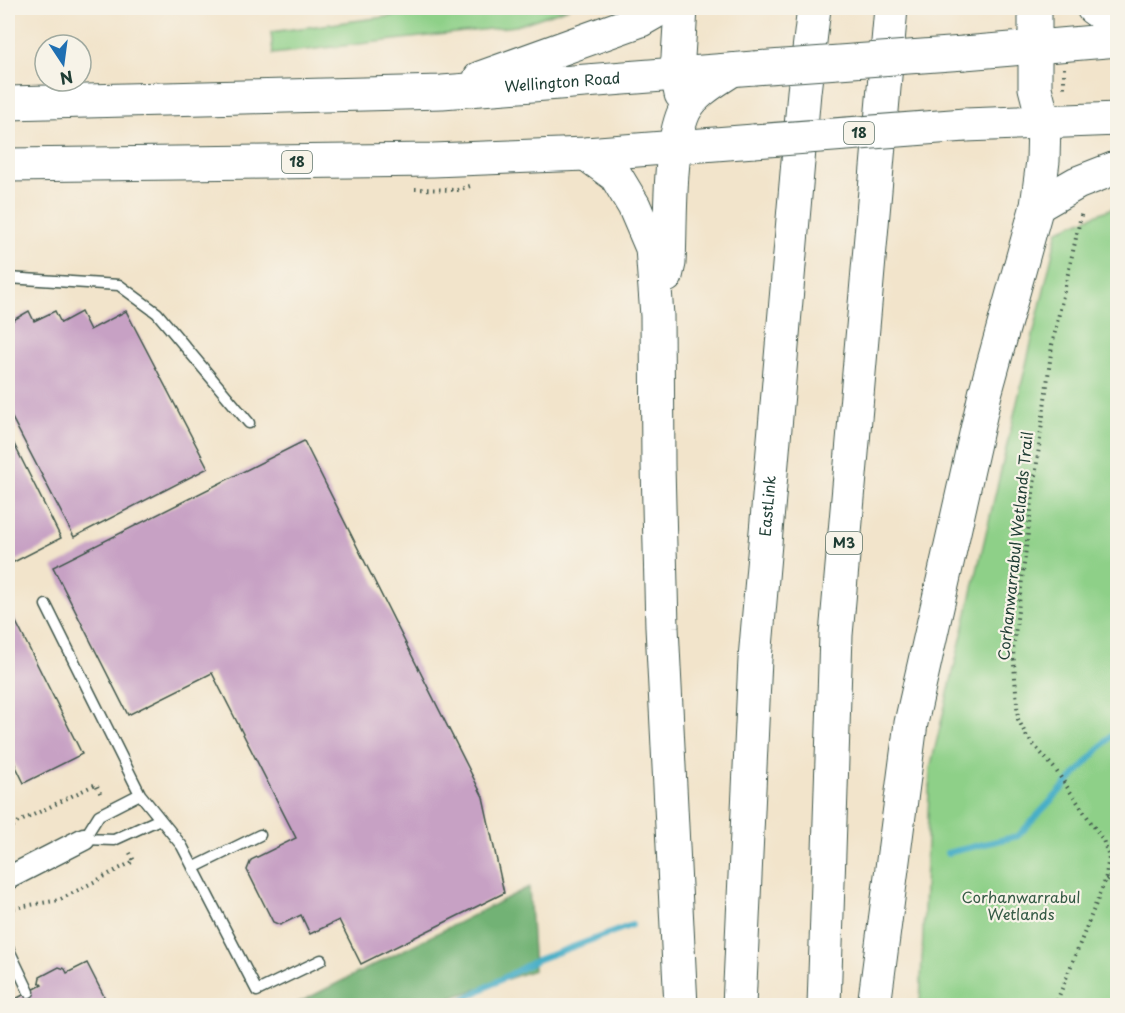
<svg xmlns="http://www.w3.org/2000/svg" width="1125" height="1013" font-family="'Playpen Sans',sans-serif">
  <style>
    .green { fill: #8ed088; stroke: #56865e; stroke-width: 1.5 }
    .forest { fill: #72b274; stroke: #487854; stroke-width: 1.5 }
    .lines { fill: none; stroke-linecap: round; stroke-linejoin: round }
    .stream { stroke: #47aec7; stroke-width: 6 }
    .building { fill: #c7a1c4 }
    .lane-casing { stroke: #3f564b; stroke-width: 13 }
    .street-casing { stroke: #3f564b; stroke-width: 25 }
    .highway-casing { stroke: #3f564b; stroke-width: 35 }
    .path { stroke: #3f564b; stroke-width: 4; stroke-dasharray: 1.5 4.5; stroke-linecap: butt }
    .lane { stroke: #fff; stroke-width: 10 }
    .street { stroke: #fff; stroke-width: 22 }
    .highway { stroke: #fff; stroke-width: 33 }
    .highway-bridge-casing { stroke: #3f564b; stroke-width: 35; stroke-linecap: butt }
    .highway-bridge { stroke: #fff; stroke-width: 33 }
    .labels { text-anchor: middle; stroke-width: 4.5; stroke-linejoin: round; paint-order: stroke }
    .shield { fill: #f7f3e8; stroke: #60746a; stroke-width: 1.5 }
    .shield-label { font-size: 14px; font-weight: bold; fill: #1f3d34 }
    .street-label { font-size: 15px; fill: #1f3d34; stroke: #f7f3e8 }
    .park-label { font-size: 15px; fill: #355a45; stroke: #f7f3e8 }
  </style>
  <rect width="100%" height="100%" fill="#f7f3e8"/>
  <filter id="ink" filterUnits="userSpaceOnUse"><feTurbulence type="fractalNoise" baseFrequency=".0167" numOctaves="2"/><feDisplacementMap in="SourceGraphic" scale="12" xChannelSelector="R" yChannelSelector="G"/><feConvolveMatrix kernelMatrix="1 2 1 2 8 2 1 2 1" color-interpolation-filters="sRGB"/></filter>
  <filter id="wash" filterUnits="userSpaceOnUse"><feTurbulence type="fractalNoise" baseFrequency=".008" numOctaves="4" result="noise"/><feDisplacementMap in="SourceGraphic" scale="24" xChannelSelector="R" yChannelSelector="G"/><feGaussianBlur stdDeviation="1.35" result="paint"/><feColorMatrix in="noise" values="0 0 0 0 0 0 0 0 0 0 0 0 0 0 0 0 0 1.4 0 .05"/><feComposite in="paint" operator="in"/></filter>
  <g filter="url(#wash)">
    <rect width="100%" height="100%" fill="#f2e4cb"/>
    <path class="green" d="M452,8H569L516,26L273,54L271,32Z
      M1117,206V1005H920L930,769L1058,230Z"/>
    <path class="forest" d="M529,887L534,970L430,1005H294Z"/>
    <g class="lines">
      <path class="stream" d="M947,853L1018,836L1118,729
        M451,1006L537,960L632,925"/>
    </g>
    <g id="blocks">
      <path class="building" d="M29,311L34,321L55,311L61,323L81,312L90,330L126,311L208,468L74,537L8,410V323Z
        M8,432L61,538L8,565Z
        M304,441L483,797L504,893L361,964L339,920L310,934L301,915L280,925L273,922L247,870L251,860L296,838L212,673L128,715L53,567Z
        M8,606L82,754L24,783L8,750Z
        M87,963L109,1006H8V1003L42,985L39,982L40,977L59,967L65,969L67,973Z"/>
    </g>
  </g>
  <g filter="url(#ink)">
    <use href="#blocks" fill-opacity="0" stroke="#3f564b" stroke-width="1.5"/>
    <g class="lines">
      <g class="lane-casing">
        <path id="lane" d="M8,278L119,285L157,313L249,423
          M46,605L140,794L182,846L257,991L321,960
          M140,794L99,815L84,839L114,840L160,819
          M193,868L260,835
          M8,948L29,992"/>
      </g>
      <g class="street-casing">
        <path id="street" d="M8,878L84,839"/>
      </g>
      <g class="highway-casing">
        <g id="highway">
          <path d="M1093,8L1107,18L1118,22"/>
          <path d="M964,53L1118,40"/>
          <path d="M480,78L641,20L662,8"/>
          <path d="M681,94L677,74L681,8"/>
          <path id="s1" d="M8,103L442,92L754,68"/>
          <path d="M965,125L1118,119"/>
          <path d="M586,154L616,176L634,206L652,248L657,316L658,465L662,627L681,1006"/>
          <path d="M8,165L433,160L586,154L754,141"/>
          <path d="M1037,206L1077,183L1118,167"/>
          <path d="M666,276L669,263C671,222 668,148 684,112C693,93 715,81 732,70"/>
          <path id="s2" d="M739,1006L755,659L804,92L814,8"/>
          <path d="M824,1006L836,635L891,8"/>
          <path d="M874,1006L911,723L985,394L1037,206L1043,161L1044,123L1035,88V8"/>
        </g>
      </g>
      <path class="path" d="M1064,68V88
        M415,189L457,190L470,186
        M8,830L17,823L96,784L102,797
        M1106,880L1118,871
        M8,909L59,900L134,861L128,849
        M1055,1006L1105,881L1109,857L1103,840L1055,769L1027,737L1018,719L1013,650L1052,345L1082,211"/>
      <use href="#lane" class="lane"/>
      <use href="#street" class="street"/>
      <use href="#highway" class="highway"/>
      <g class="highway-bridge-casing">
        <path id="highway-bridge" d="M754,68L964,53
          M754,141L965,125"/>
      </g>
      <use href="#highway-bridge" class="highway-bridge"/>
    </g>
  </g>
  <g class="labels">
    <g class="shield">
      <rect x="844" y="122" width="30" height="22" rx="4.5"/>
      <rect x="282" y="151" width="30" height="22" rx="4.5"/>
      <rect x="826" y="532" width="36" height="22" rx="4.5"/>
    </g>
    <g class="shield-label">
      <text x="859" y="138">18</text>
      <text x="297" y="167">18</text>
      <text x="844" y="548">M3</text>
    </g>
    <g class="street-label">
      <text dy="5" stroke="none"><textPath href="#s1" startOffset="555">Wellington Road</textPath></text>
      <text dy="5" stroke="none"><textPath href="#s2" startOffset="501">EastLink</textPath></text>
      <text transform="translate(1016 546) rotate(-84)" y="5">Corhanwarrabul Wetlands Trail</text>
    </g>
    <g class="park-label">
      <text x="1021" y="903">Corhanwarrabul<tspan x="1021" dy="17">Wetlands</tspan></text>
    </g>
  </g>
  <rect width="1125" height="1013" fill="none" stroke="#f7f3e8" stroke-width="30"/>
  <g transform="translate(63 63) rotate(167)"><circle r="28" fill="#f7f3e8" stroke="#a1aaa0" stroke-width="1.5"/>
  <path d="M0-4.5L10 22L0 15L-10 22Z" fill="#1f6fb2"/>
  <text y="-9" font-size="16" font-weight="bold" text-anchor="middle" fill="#1f3d34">N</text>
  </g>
</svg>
